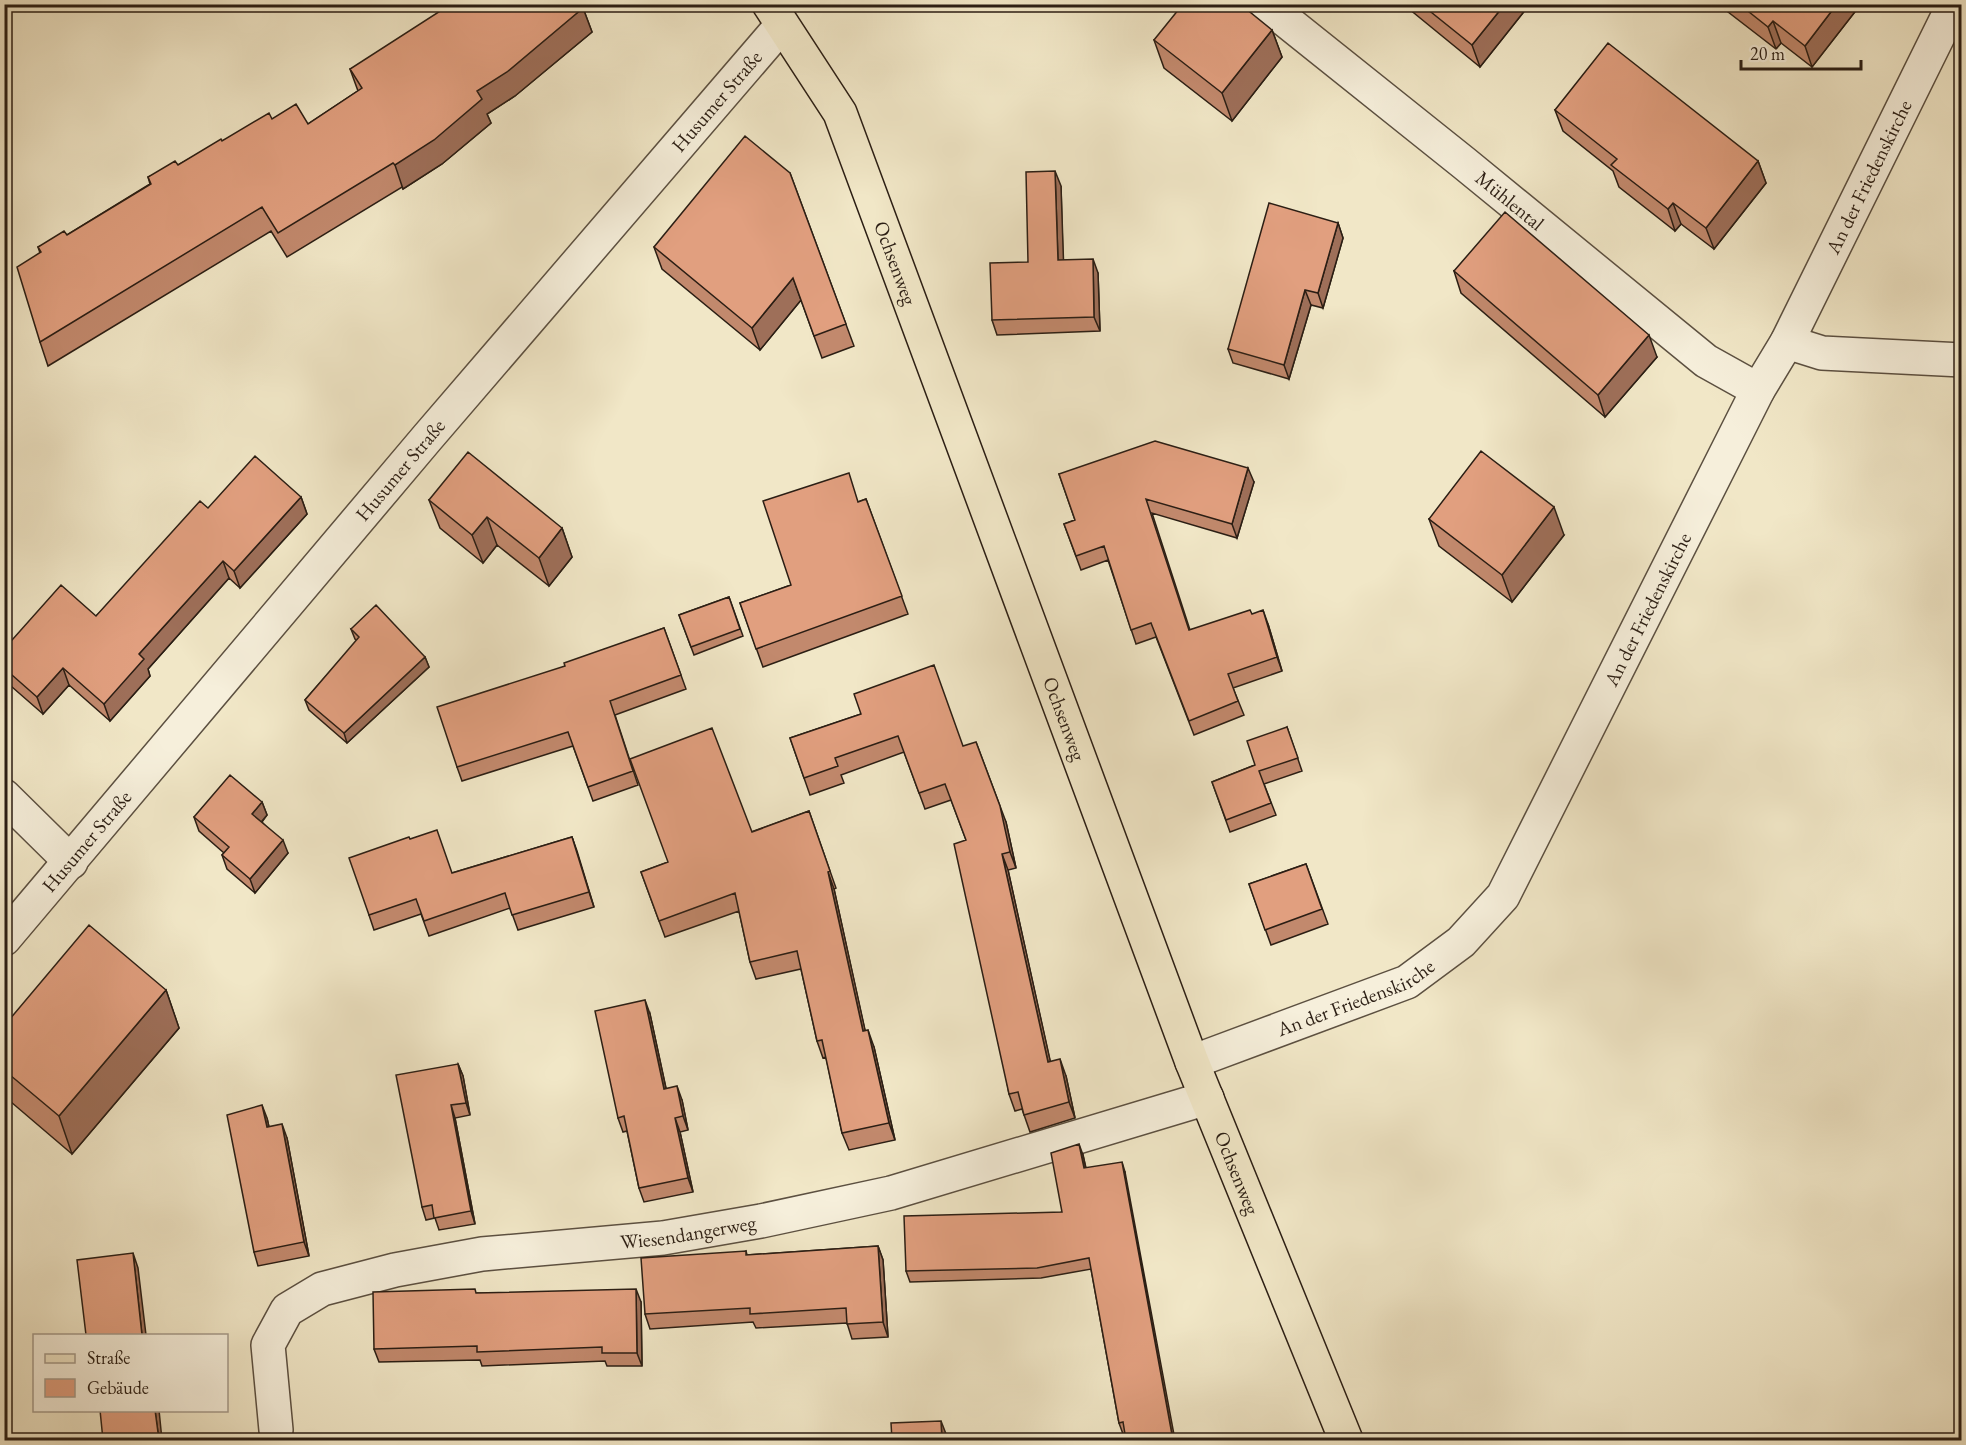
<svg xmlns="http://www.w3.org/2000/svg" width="1966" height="1445" font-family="'EB Garamond',serif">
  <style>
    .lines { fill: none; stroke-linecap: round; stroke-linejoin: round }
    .minor-casing { stroke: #5c5041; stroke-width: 36 }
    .major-casing { stroke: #2b1e14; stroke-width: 36 }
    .minor { stroke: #f6efdb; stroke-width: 33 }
    .major { stroke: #f1e7c7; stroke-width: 33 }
    .wall { fill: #c2896d; stroke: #2b1e14; stroke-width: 1.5 }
    .shaded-wall { fill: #9e6f59; stroke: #2b1e14; stroke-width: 1.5 }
    .building { fill: #e19f7f; stroke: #2b1e14; stroke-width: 1.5 }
    .labels { text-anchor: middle; stroke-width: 4.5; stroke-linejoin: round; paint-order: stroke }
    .street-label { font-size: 20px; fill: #2b1e14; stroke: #f6efdb }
  </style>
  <rect width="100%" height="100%" fill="#f1e7c7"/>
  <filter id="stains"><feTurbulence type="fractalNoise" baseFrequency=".00333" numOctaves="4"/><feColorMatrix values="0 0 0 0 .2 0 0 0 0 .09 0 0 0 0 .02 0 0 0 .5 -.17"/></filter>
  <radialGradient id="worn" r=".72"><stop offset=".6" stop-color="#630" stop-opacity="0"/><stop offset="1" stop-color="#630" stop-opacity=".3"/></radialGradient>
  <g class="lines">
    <g class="minor-casing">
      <g id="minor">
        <path id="s1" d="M1265,4L1464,163L1706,361L1758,390"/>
        <path d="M1787,342L1822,353L1962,360"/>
        <path d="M4,796L71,862"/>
        <path id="s2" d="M4,939L427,438L782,25"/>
        <path id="s3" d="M1192,1062L1407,982L1461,942L1503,896L1758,390L1787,342L1954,4"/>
        <path id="s4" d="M276,1430L268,1345L287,1310L322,1289L395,1270L482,1254L663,1238L761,1221L891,1193L1207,1098"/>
      </g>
    </g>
    <g class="major-casing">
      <g id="major">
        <path id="s5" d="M769,4L840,113L1192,1062L1346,1440"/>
      </g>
    </g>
    <use href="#minor" class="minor"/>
    <use href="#major" class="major"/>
  </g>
  <path class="wall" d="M1403,4H1530L1480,67Z
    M1861,4L1812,67L1781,43L1776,49L1719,5Z
    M583,8L592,32L515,96L487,114L491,123L442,164L403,189L402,187L287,257L271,231L48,366L40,342V253L38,247L67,235L150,184L148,177L178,165L222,141L272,119L308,124L358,91L350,69Z
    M1272,30L1282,57L1232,121L1164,68L1154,40Z
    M1555,110L1758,161L1766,183L1714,249L1681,224L1675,231L1619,187L1613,171L1563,131Z
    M790,173L854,346L822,358L801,300L760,350L662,269L654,247Z
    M1061,186L1063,260L1098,273L1100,331L997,335L992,320L1028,262Z
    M1338,223L1343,238L1323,308L1311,305L1289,379L1233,363L1228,349Z
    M1454,271L1657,357L1605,417L1461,293Z
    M1059,474L1254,482L1237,538L1152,513L1190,630L1252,614L1268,624L1282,671L1233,688L1244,715L1194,735L1156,637L1136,644L1108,560L1081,570L1064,524L1075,520Z
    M301,497L307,514L240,588L229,578L148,669L150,676L110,721L69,685L43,714L4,680V649L96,616L208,508Z
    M866,499L908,614L763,667L740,603L791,585L858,502Z
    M429,500L562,528L572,557L549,586L497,545L483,563L440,528Z
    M1429,519L1564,535L1512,602L1439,546Z
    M729,597L743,636L694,655L679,615Z
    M4,603L9,617L4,618Z
    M664,628L686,689L615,715L638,785L593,801L573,746L462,781L457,767L565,666Z
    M351,629L425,657L429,667L347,743L309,710L305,700L357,641L355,639Z
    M861,714L963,746L1006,822L1016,868L1008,870L1050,1061L1066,1076L1075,1118L1030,1132L1022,1109L1015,1111L1009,1094L966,840L951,800L925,809L904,752L841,775L844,783L810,795L790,738Z
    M1287,727L1302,771L1264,784L1276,815L1230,832L1212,782L1255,765Z
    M262,802L267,815L262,822L288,853L255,893L227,869L222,855L224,853L199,831L194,817Z
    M809,811L836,888L834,889L865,1031L874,1047L895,1140L849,1150L842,1133L826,1057L823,1058L817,1041L801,969L756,979L750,962L739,911L665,937L641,872Z
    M572,837L594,907L518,930L510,908L429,936L421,914L374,930L369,915L410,839L452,873Z
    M1306,864L1328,924L1271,945L1249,884Z
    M166,990L179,1028L72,1154L4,1096V1026Z
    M650,1014L666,1088L682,1100L688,1130L680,1132L693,1192L644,1202L639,1188L627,1131L623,1132L618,1118Z
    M458,1064L463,1076L470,1115L455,1118L475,1224L439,1230L435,1218L426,1220L422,1207Z
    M267,1118L269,1127L287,1138L309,1256L258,1266L254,1252Z
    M1083,1155L1086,1168L1125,1172V1433L1123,1434L1119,1423L1091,1269L1041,1278L910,1282L906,1271L1062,1212Z
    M878,1246L883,1260L888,1337L852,1339L847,1323L756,1328L753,1322L650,1329L645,1314L746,1251L747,1255Z
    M477,1293L641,1302L642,1366H607L605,1361L482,1366L480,1360L379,1362L374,1349Z"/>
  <path class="shaded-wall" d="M1505,4H1530L1480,67L1472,45Z
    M1837,4H1861L1812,67L1805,46Z
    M583,8L592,32L515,96L487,114L491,123L442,164L403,189L395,165L477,91Z
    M1773,21L1781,43L1776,49L1768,27Z
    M1272,30L1282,57L1232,121L1222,93Z
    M1758,161L1766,183L1714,249L1706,228Z
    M1055,171L1061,186L1064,275L1058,260Z
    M1673,203L1681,224L1675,231L1668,209Z
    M1338,223L1343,238L1323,308L1318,293Z
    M1093,259L1098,273L1100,331L1094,317Z
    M793,278L801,300L760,350L752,328Z
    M1305,290L1311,305L1289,379L1284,365Z
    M1649,335L1657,357L1605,417L1598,395Z
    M1248,468L1254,482L1237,538L1232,524Z
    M301,497L307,514L240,588L234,571Z
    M1554,507L1564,535L1512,602L1502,575Z
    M487,517L497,545L483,563L472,535Z
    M562,528L572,557L549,586L539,558Z
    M223,561L229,578L148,669L150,676L110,721L104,704L139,654Z
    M1263,610L1268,624L1282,671L1277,657Z
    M425,657L429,667L347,743L344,733Z
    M63,668L69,685L43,714L37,697Z
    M976,742L1006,822L1016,868L1010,852Z
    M262,802L267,815L257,827L252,814Z
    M572,837L577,851L594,907L589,892Z
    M283,840L288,853L255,893L250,879Z
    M1002,854L1008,870L1054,1078L1048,1062Z
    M828,872L834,889L869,1048L863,1031Z
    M166,990L179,1028L72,1154L59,1116Z
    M645,1000L650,1014L669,1103L664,1089Z
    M868,1030L874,1047L895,1140L889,1123Z
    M1060,1059L1066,1076L1075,1118L1069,1102Z
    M458,1064L463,1076L470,1115L466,1103Z
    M677,1086L682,1100L688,1130L683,1116Z
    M262,1105L267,1118L272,1141L267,1127Z
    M451,1105L455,1118L475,1224L471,1211Z
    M675,1118L680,1132L693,1192L688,1178Z
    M282,1124L287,1138L309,1256L304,1242Z
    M1079,1144L1083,1155L1088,1179L1084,1168Z
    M1122,1162L1125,1172L1175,1440H1173Z
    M878,1246L883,1260L888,1337L883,1322Z
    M133,1253L138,1268L146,1335H142Z
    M636,1289L641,1302L642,1366L637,1353Z
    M155,1410H159L162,1440H159Z
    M941,1421L946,1434V1440H942Z"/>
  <path class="building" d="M451,4H581L583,8L507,72L477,91L482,99L434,140L395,165L393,163L278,233L262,207L40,342L17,267L41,252L38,247L64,231L67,235L151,184L148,177L175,161L178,165L221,139L222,141L269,113L272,119L296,104L308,124L362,88L350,69Z
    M1183,4H1240L1272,30L1222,93L1154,40Z
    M1421,4H1505L1472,45Z
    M1739,4H1837L1805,46L1773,21L1768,27Z
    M1608,43L1758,161L1706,228L1673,203L1668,209L1611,165L1617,159L1555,110Z
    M745,136L790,173L846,324L814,336L793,278L752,328L654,247Z
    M1055,171L1058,260L1093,259L1094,317L992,320L990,263L1028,262L1026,172Z
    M1269,203L1338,223L1318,293L1305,290L1284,365L1228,349Z
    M1505,212L1649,335L1598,395L1454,271Z
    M1155,441L1248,468L1232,524L1146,499L1189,630L1250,610L1252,614L1263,610L1277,657L1228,674L1238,701L1189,721L1151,623L1131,630L1104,546L1076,556L1064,524L1075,520L1059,474Z
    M1481,451L1554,507L1502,575L1429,519Z
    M468,452L562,528L539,558L487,517L472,535L429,500Z
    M255,456L301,497L234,571L223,561L139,654L144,659L104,704L63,668L37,697L4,668V649L61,585L96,616L200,501L208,508Z
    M849,473L858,502L866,499L902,596L756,649L740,603L791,585L763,501Z
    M729,597L740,629L691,647L679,615Z
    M376,605L425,657L344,733L305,700L359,637L351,629Z
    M664,628L681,675L610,701L633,771L588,787L568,732L457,767L437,707L565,666L564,663Z
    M934,665L963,746L976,742L1000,806L1010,852L1002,854L1048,1062L1060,1059L1069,1102L1024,1115L1018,1092L1009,1094L954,844L966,840L945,784L919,793L898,736L835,758L838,766L804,778L790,738L861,714L854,694Z
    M1287,727L1298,758L1259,771L1271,803L1226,820L1212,782L1255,765L1247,741Z
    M712,728L752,832L809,811L830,871L828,872L863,1031L868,1030L889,1123L842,1133L822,1040L817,1041L797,951L750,962L735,893L659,921L641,872L668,862L630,759Z
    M230,775L262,802L252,814L283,840L250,879L222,855L229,847L194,817Z
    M437,830L452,873L572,837L589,892L512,915L505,893L424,921L416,899L369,915L349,858L409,837L410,839Z
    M1306,864L1322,909L1265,930L1249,884Z
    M89,925L166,990L59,1116L4,1070V1026Z
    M645,1000L664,1089L677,1086L683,1116L675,1118L688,1178L639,1188L624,1116L618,1118L595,1011Z
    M458,1064L466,1103L451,1105L471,1211L434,1218L432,1205L422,1207L396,1075Z
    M262,1105L267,1127L282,1124L304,1242L254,1252L227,1115Z
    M1079,1144L1084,1168L1122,1162L1173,1440H1126L1123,1422L1119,1423L1089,1258L1037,1268L906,1271L904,1216L1062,1212L1051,1153Z
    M878,1246L883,1322L847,1324L846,1308L750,1314V1308L645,1314L641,1258L746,1251V1255Z
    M133,1253L142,1335H86L77,1260Z
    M475,1289L476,1293L636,1289L637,1353H602V1347L477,1352V1346L374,1349L373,1292Z
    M100,1410H155L159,1440H103Z
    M941,1421L942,1440H892L891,1423Z"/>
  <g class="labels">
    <g class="street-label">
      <text dy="7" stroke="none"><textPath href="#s2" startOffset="1100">Husumer Straße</textPath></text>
      <text dy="7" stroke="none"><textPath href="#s3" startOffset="1166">An der Friedenskirche</textPath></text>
      <text dy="7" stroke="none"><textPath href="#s1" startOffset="314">Mühlental</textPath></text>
      <text dy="7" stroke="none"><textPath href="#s5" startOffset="290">Ochsenweg</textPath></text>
      <text dy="7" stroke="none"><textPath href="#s2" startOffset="614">Husumer Straße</textPath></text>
      <text dy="7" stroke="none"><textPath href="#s3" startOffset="680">An der Friedenskirche</textPath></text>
      <text dy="7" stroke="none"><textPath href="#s5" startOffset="776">Ochsenweg</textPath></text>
      <text dy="7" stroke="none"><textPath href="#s2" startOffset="128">Husumer Straße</textPath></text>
      <text dy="7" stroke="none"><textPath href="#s3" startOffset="176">An der Friedenskirche</textPath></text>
      <text dy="7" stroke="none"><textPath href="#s5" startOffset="1262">Ochsenweg</textPath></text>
      <text dy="7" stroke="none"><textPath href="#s4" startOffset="537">Wiesendangerweg</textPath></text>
    </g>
  </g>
  <rect width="1966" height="1445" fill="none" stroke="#f1e7c7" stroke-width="24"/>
  <rect x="6" y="6" width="1954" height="1433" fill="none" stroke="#2b1e14" stroke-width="3"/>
  <rect x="12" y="12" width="1942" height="1421" fill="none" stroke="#2b1e14" stroke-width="1.5"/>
  <rect x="33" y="1334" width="195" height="78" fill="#f6efdb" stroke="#a59b8b" stroke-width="1.5"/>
  <rect x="45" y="1354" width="30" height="9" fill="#f1e7c7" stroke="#a59b8b" stroke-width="1.5"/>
  <text x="87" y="1364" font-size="18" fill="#2b1e14">Straße</text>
  <rect x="45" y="1379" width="30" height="18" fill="#e19f7f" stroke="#a59b8b" stroke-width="1.5"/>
  <text x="87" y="1394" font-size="18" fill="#2b1e14">Gebäude</text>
  <path d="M1741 60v9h120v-9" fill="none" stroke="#2b1e14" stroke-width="3"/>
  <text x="1750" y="60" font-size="18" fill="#2b1e14" stroke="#f6efdb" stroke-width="4.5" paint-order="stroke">20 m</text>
  <rect width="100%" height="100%" filter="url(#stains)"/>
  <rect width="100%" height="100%" fill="url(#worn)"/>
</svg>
